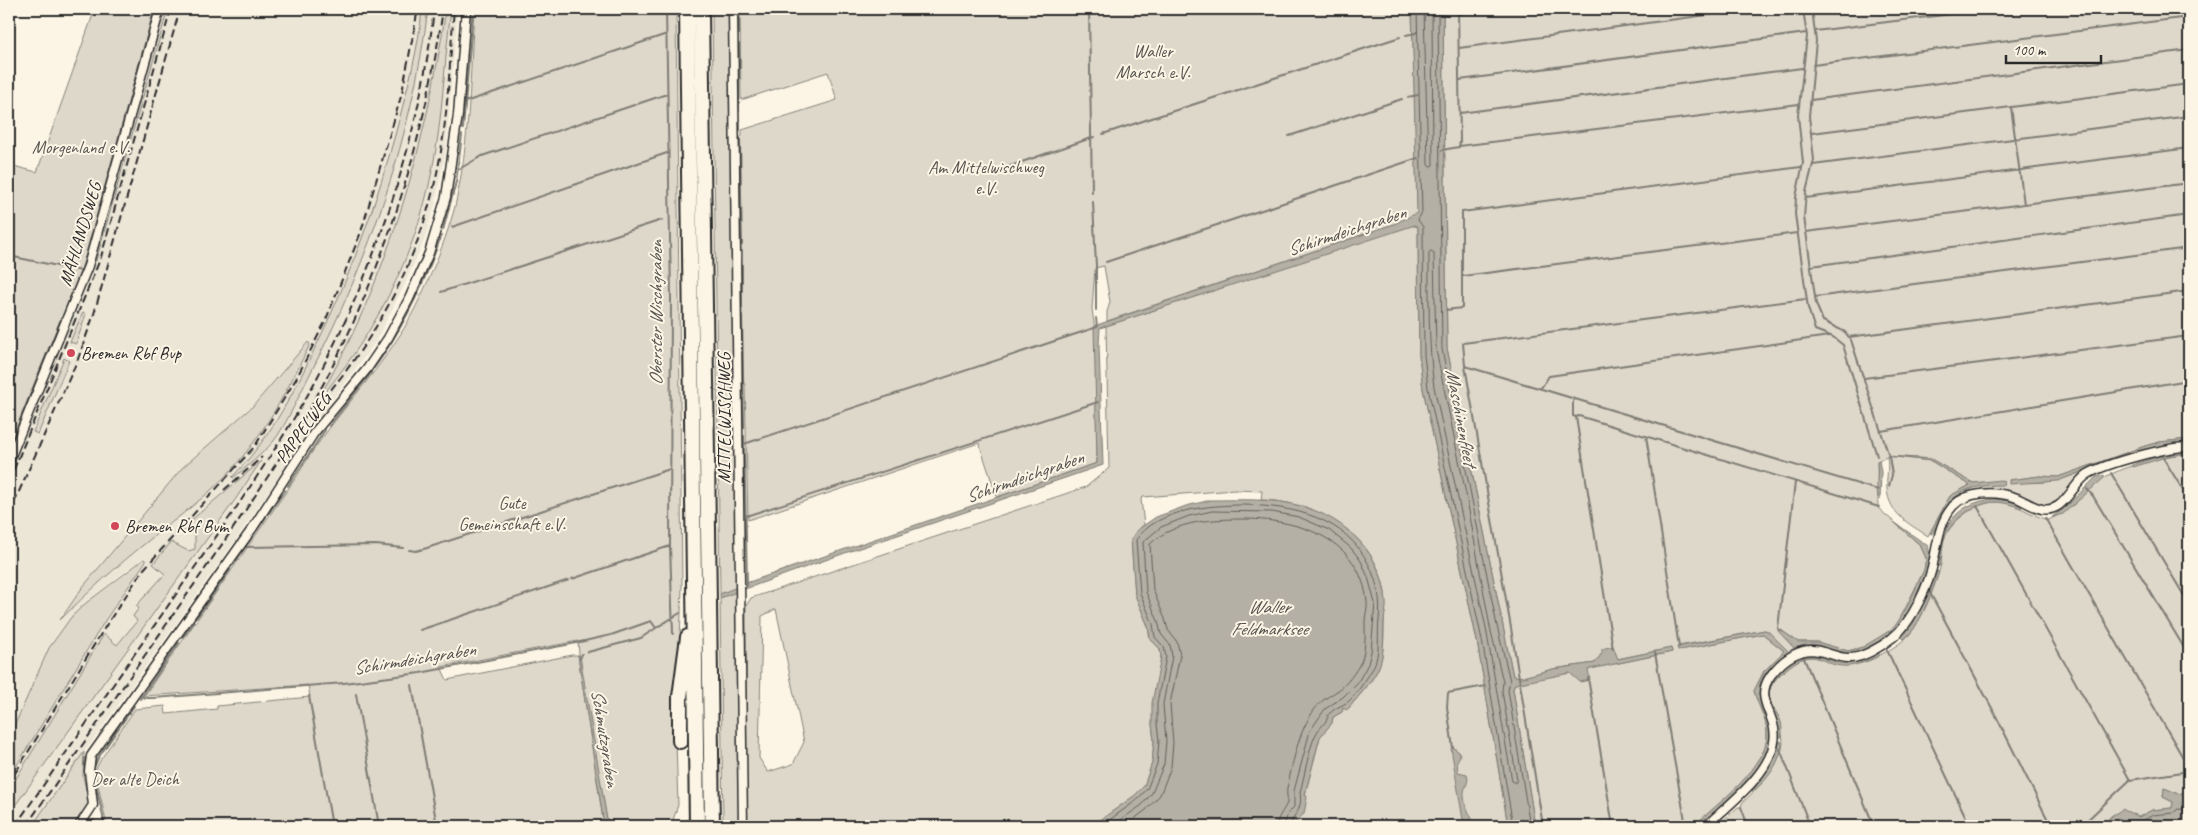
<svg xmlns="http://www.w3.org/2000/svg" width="2198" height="835" font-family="Caveat,sans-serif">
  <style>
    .built { fill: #ece6d7; fill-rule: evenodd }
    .green { fill: #ded8ca; stroke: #84827a; fill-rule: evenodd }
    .water { fill: #b4b0a5; stroke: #7d7b74 }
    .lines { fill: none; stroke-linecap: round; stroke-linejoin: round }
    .shore { stroke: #62605c; stroke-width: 1 }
    .stream { stroke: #7d7b74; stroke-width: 2 }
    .minor-casing { stroke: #2b2b2b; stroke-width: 11 }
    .motorway-casing { stroke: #2b2b2b; stroke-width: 18 }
    .minor { stroke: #fcf5e5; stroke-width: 8 }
    .motorway { stroke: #fcf5e5; stroke-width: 14 }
    .rail { stroke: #2b2b2b; stroke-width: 2; stroke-dasharray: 8 4; stroke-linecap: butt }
    .poi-dot { fill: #d1495b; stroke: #fcf5e5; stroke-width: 2 }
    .labels { text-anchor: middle; stroke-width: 4; stroke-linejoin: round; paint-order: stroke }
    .park-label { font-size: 18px; fill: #585653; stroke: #fcf5e5 }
    .street-label { font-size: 18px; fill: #2b2b2b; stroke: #fcf5e5 }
    .poi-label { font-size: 18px; fill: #2b2b2b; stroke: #fcf5e5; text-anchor: start }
    .water-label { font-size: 19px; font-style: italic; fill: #545350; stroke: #fcf5e5 }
  </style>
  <rect width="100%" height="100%" fill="#fcf5e5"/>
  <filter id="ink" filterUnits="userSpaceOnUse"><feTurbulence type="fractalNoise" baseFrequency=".02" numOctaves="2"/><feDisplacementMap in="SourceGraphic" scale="10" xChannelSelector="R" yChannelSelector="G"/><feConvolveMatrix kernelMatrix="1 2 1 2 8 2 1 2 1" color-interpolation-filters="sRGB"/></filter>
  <g filter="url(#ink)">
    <path class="built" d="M168,9H458L446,151L435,205L424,241L406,282L375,343L318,419L235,541L32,826H9V802L99,686L260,463L195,517L183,530L189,531L195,537V549L188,552L171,543L153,564L165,574L136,606L139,608L137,621L117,645L104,635L9,790V778L106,619L146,562L143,559L122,574L86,603L72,616L49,648L9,738V472L96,261ZM308,342L256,439L239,461L198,500L127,558L60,618L82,588L182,468L253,405ZM64,358L38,433L37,434L33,432Z"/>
    <path class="green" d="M95,9H154L81,271L9,449V165L37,172Z
      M163,9H168L96,261L92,260Z
      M422,9H428C412,136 370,258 311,372C301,391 286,426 273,442C262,454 248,466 233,478L232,477C267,442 291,398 312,354C349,280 377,203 398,124C408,86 419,47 422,9Z
      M446,9H451C444,63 443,118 432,171C415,258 373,337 316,403C387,282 426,147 446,9Z
      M474,9H676L682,588L676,741L678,805L671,826H608L580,666L578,641L441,667L447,680L572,655H578L604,826H107L95,771L101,759L135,709L165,706L166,714L217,709V706L310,697L308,685L144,696L297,476C326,425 369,384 400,335C421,301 445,245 455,206C470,142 470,74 474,9Z
      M712,9H729L737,588L720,594Z
      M740,9H1412L1418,213L1409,219L1394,224L1107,321V312L1110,302L1104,266L1095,268L1092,309L1095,330L1097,463L997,497L979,443L748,520L745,384L741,383L739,139L742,136V130L837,100L828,72L741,100Z
      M1443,9H2189V439L2159,442L2145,446L2058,477L2040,476L2009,480C2038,485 2054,483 2082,472L2083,473C2074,481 2069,493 2060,501C2044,515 2026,494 2009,492C1995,491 1980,492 1965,492L1975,487L2004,481L1973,483L1931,459L1887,456L1931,461L1970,485L1950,496L1928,536C1909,524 1889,514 1887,489C1886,478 1889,469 1887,457L1877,461L1878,508L1920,545L1926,558L1924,570L1898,623L1887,633L1863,647L1848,651L1817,642H1798L1781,630L1794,645V648L1789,652L1769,632L1765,630L1678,646L1685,649L1763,634L1784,651L1764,671L1754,691C1758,703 1766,718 1767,731C1770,767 1718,803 1694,826H1535L1513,689L1515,684L1557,674L1570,673L1578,679L1590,669L1672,652L1671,648L1617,659L1602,653L1595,663L1553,669L1523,677L1513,676L1447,348Z
      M1410,225L1418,227L1419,355L1423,389L1477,641L1508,826H1293L1299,818L1320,737L1332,723L1333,717L1342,712L1343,708H1349C1359,695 1371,684 1378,669C1384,656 1384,638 1384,624C1384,613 1386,604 1385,593C1376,534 1316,501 1261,500L1262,491L1235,490L1143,497L1141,499L1144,525L1137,530L1131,539L1135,595L1148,626L1150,639L1160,649L1161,657L1152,724L1154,741L1152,763L1144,786L1134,796L1092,826H748L746,788V606L751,598L1086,487L1109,468L1106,326ZM776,609L804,742L793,764L768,772L759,758L762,616Z
      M83,312L86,314L76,344L70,342Z
      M308,342L310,344C290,385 269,426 239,461C214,492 179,516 148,541C117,566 88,592 60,620L82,588L182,468L253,406Z
      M64,358L69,361L38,434L33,432Z
      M2181,454L2189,455V790L2179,794L2164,788L2163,797L2173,802L2172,808L2152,810L2139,817C2125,813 2110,807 2106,826H1717L1738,807H1741L1742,803C1758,788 1776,770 1782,749C1788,727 1761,701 1772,684C1782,670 1801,653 1819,658C1828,660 1835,665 1844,665C1856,666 1871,661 1880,655C1890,650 1901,643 1908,636C1921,623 1935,587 1940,568C1943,557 1941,545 1946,535C1954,519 1976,503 1995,502C2015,501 2030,515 2048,520C2069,512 2080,496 2097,482C2112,470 2162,456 2181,454Z
      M261,461L235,500L9,814V790L104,634L117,645L137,621L133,616L139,608L136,606L165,574L153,564L171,542L188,551L195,549V536L189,531H182L195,517Z
      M144,559L146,561L106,619L9,778V738L49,648L72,616L86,603Z
      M737,591L741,826H723L720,598Z
      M84,752L83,776L89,803L75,826H32Z"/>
    <path class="water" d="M1412,9H1443L1447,348L1513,676L1523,677L1553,669L1595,663L1602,653V649L1613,646L1618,659L1671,648L1672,652L1590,669L1588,670L1590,680L1580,682L1570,673L1515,684L1513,689L1535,826H1508L1477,641L1423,389L1419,355L1418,227L1415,225L1100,328L1099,346L1103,465L845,553L720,598V594L749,582L1097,463L1094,326L1394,224L1417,213Z
      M2189,439V443L2153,447L2106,462L2058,481L2009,484V480L2040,476L2058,477L2145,446L2159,442Z
      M2184,452L2183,454L2169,456L2133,467L2132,465L2168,453Z
      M1887,456L1931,459L1973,483L2001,480L2004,481L2003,485C1954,486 1953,496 1932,534L1930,533L1950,496L1970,485L1931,461Z
      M1879,460L1881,472L1880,500C1874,491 1879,473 1877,461Z
      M2104,475V478L2063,514L2052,517L2065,508L2096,477Z
      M1994,499L2015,502L2022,506L2021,508C2013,505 2003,502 1994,502C1976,503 1952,519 1945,536C1941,545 1942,556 1940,566H1937C1941,529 1953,503 1994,499Z
      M1211,500C1241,500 1272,498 1301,506C1346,518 1383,555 1386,602C1387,609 1384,615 1384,621C1383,637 1385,654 1378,669C1370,685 1359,695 1349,708L1346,710L1343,708L1342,712L1333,717L1332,723L1320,737L1305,794L1307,797L1304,814L1299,818L1293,826H1092L1134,796L1144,786L1152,763L1154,741L1152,724V703L1161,657L1160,649L1150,639L1148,626L1135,595L1131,539L1137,530L1156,517L1186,506Z
      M1894,522L1928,546L1930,555L1929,567L1906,618L1897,630L1880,641L1856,653L1840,654L1817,645H1806L1794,648L1778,631V628L1798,642H1817L1848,651L1863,647L1894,628L1907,607L1924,570L1926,558L1920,545Z
      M1937,571L1939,572C1932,590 1920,628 1904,639L1902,637L1913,624Z
      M1765,630L1769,632L1789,652C1726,697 1784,708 1768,749C1757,781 1723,803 1699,826H1694C1717,803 1770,767 1767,731C1766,718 1757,704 1754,691L1764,671L1784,651L1763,634L1685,649L1678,650L1677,647Z
      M1879,653V656C1870,660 1860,664 1850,666C1819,669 1818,640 1783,672C1777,678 1770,684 1769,694C1768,704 1778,712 1781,722C1782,726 1782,732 1782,737H1779C1779,719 1767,710 1767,697C1766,686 1773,679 1780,671C1815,636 1818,666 1850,663C1860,662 1870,657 1879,653Z
      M578,655L580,656L608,826H604Z
      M1780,741L1782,742C1782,759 1767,783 1752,791L1772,763Z
      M1453,747L1459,752L1460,756L1457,761L1458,772L1467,774C1470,785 1463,786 1464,796C1465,808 1472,817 1475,826H1464L1451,748Z
      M2164,788L2179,794L2189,790V798L2181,803L2182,806L2189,805V825L2122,826L2126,825L2127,822L2123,820L2112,826H2106C2108,816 2115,815 2122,809L2139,817L2152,810L2172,808L2173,802L2163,797Z"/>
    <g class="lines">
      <path class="shore" d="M1417,9L1422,212L1418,220L1423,227L1424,355L1428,388L1482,640L1513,826
        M1424,9L1428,165L1430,167L1433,165L1432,9
        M1438,9L1442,349L1497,626L1510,681L1508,690L1530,826
        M1431,251L1434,253L1436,350L1466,494L1490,627L1503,682L1502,691L1517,780L1515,783L1512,781L1486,628L1434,387C1428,342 1429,298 1429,253Z
        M1101,826L1137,800L1147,789L1157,764L1159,741L1157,724V703L1166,657L1164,647L1155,637L1153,624L1140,593L1136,540C1157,509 1210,505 1244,505C1292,506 1346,517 1369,565C1378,584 1381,599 1379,620C1377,635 1381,653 1373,668C1369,675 1353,700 1346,703C1341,706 1335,708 1330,713C1325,717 1330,714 1327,719C1325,724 1319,728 1316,734C1308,750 1305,775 1300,792C1303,813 1293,811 1291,826
        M1112,826L1142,805L1152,793L1164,764L1166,741L1163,704L1172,656L1170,645L1161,634L1158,621L1146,592L1143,542L1161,527L1189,516L1212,511L1272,512L1299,517L1329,530L1351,548L1361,561L1368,577L1375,603L1371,652L1368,664L1358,682L1343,697L1325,709L1310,731L1294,791V807L1288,813L1284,826
        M1125,826L1146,810L1160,795L1171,767L1173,743L1170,704L1180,655L1177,642L1168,630L1165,619L1153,590L1150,544C1176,520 1214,519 1246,519C1301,520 1360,539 1367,602C1368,609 1365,614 1365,621C1365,634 1366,650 1361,662C1356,671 1347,685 1337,691C1331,695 1324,699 1319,704C1299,726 1294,759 1287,788C1286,792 1288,799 1287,803C1284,811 1277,816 1277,826
        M2131,826L2133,821L2140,822L2153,815L2173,813L2178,809L2189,810"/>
      <path class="stream" d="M666,9L671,296L670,546L673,634
        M739,9V34
        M1089,9L1092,192
        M1803,9L1807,36L1798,115L1803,163L1796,197L1795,214L1808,308L1815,330L1833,337L1843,345L1877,456
        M1812,9L1816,41L1809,116L1814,160L1806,192L1804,217L1816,304L1823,321L1845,332L1851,340L1889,456
        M1099,11L1106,9
        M1458,14L1502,9
        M153,16L155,9
        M1815,31L1992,9
        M1406,35L1416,33
        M739,44V111
        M1459,48L1752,9
        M1813,65L2189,17
        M1460,80L1806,33
        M133,88L152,20
        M1408,97L1418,95
        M1811,100L2189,50
        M465,102L667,34
        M2011,107L2024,204
        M1460,113L1802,68
        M740,121V130
        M463,129L473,9
        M121,131L132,92
        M1812,133L2189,84
        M1103,134L1400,37
        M1289,136L1402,99
        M740,139L742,245
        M1459,146L1799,104
        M1442,150L1459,147L1460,141L1458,9
        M1813,165L2189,116
        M459,169L482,156L667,94
        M999,170L1094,137
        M107,186L120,136
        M1806,198L2189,148
        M1093,202L1096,266V310
        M452,227L667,153
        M443,230L456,182L462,135
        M1806,232L2189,183
        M742,251V308
        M9,256L82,271
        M1106,262L1418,158
        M1811,266L2189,215
        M1463,276L1797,233
        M441,292L662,220
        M1815,297L2189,248
        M1446,310L1462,308V212L1801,167
        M742,315L744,428
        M63,316L86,258
        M1849,337L2189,291
        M1465,366L1878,490
        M374,368C404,327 424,284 441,236
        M1864,378L2189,336
        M1541,388L1549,376L1829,336
        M1573,398V416L1576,417L1613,649
        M1576,417L1579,416L1879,507
        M329,426L371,373
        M1881,431L2189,380
        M744,436L747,586
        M1646,436L1679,647
        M744,444L1097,327L1096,318
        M9,447L61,319
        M1889,456L1892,475L1889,486
        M2162,456L2189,500
        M2111,473L2189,604
        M288,486L325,430
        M2087,489L2093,496L2189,656
        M1977,506L2130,780
        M269,513L285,490
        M746,516L1098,402
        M2045,518L2189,768
        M257,530L266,517
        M246,547L376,545L403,548
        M409,550L416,551L427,548L670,469
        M233,565L254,534
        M572,579L670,546
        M1929,591L1993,710L2051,826
        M197,617L230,570
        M420,630L569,580
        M1780,630L1778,628L1795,482
        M183,637L194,622
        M1887,650L1970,826
        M588,652L641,638L656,628
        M1655,653L1686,826
        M1803,656L1874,826
        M580,659L582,654
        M1588,678L1613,826
        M412,685L437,826
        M356,694L379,826
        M142,696L145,698H154L344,683L420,673L571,644L611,635L651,621L656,628L680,613
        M309,696L332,826
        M140,699L179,643
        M1453,748L1447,707L1448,693L1485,686
        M1780,749L1810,826
        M85,758L87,786
        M1741,807L1748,826
        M94,820L96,826
        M105,826L93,770L98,758L134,706
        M1543,826L1510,622L1465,366L1463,343L1806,299
        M2081,826L2130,780L2189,771"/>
      <g class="minor-casing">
        <path id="minor" d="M733,9L743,826
          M9,461L88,266L160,9
          M79,826L93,805L89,771L91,756L252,529L314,433L367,369L388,338L409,299L429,253L446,197L458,115L466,9
          M1706,826C1728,805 1770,774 1774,742C1779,715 1752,701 1771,675C1783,659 1802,645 1823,652C1831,654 1840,658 1848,658C1862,659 1882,646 1892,638C1912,623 1930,583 1934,559C1938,540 1940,521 1953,506C1967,491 1996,491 2014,497C2023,500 2032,507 2042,509C2064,514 2072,484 2088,474C2107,463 2166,447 2189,447"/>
      </g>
      <g class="motorway-casing">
        <path id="motorway" d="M687,9L697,826
          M701,9L712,826
          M680,741V697L688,637"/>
      </g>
      <use href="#minor" class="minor"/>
      <use href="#motorway" class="motorway"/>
      <path class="rail" d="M315,408C373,344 414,270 434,186C448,129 449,67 454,9
        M9,481L101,257L171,9
        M224,490L262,457
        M9,514L78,359L94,314L180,9
        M9,783L107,624L143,570L255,446L296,379L325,322L361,232L402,93L418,9
        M15,826L236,508C262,469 288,430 311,389C374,274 420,139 434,9
        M26,826C81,747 136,668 191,589C239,520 288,451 327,377C387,261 425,137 443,9"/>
    </g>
  </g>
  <g class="poi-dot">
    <circle cx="71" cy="353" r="5"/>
    <circle cx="115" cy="526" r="5"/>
  </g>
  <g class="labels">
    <g class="park-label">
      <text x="1153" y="57">Waller<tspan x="1153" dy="21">Marsch e.V.</tspan></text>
      <text x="81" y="153">Morgenland e.V.</text>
      <text x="986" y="173">Am Mittelwischweg<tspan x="986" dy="21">e.V.</tspan></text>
      <text x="512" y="509">Gute<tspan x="512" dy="21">Gemeinschaft e.V.</tspan></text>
      <text x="135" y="785">Der alte Deich</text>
    </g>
    <g class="street-label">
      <text transform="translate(80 234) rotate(-73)" y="6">MÄHLANDSWEG</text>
      <text transform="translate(724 418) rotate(-90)" y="6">MITTELWISCHWEG</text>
      <text transform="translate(303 428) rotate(-54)" y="6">PAPPELWEG</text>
    </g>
    <g class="poi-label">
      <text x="81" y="359">Bremen Rbf Bvp</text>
      <text x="125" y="532">Bremen Rbf Bvm</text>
    </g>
    <g class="water-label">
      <text transform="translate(1346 230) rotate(-18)" y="7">Schirmdeichgraben</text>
      <text transform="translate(655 313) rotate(-90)" y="7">Oberster Wischgraben</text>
      <text transform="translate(1462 417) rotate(79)" y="7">Maschinenfleet</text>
      <text transform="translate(1024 476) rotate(-19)" y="7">Schirmdeichgraben</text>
      <text x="1269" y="613">Waller<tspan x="1269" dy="22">Feldmarksee</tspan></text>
      <text transform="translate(414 658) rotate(-9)" y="7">Schirmdeichgraben</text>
      <text transform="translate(606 738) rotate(81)" y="7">Schmutzgraben</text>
    </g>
  </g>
  <rect width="2198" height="835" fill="none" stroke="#fcf5e5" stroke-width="30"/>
  <rect x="15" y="15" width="2168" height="805" fill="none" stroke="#2b2b2b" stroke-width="2" filter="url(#ink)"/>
  <path d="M2006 55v8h95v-8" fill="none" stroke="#2b2b2b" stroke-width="2.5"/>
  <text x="2013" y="55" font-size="15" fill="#2b2b2b" stroke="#fcf5e5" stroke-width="4" paint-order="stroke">100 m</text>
</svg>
